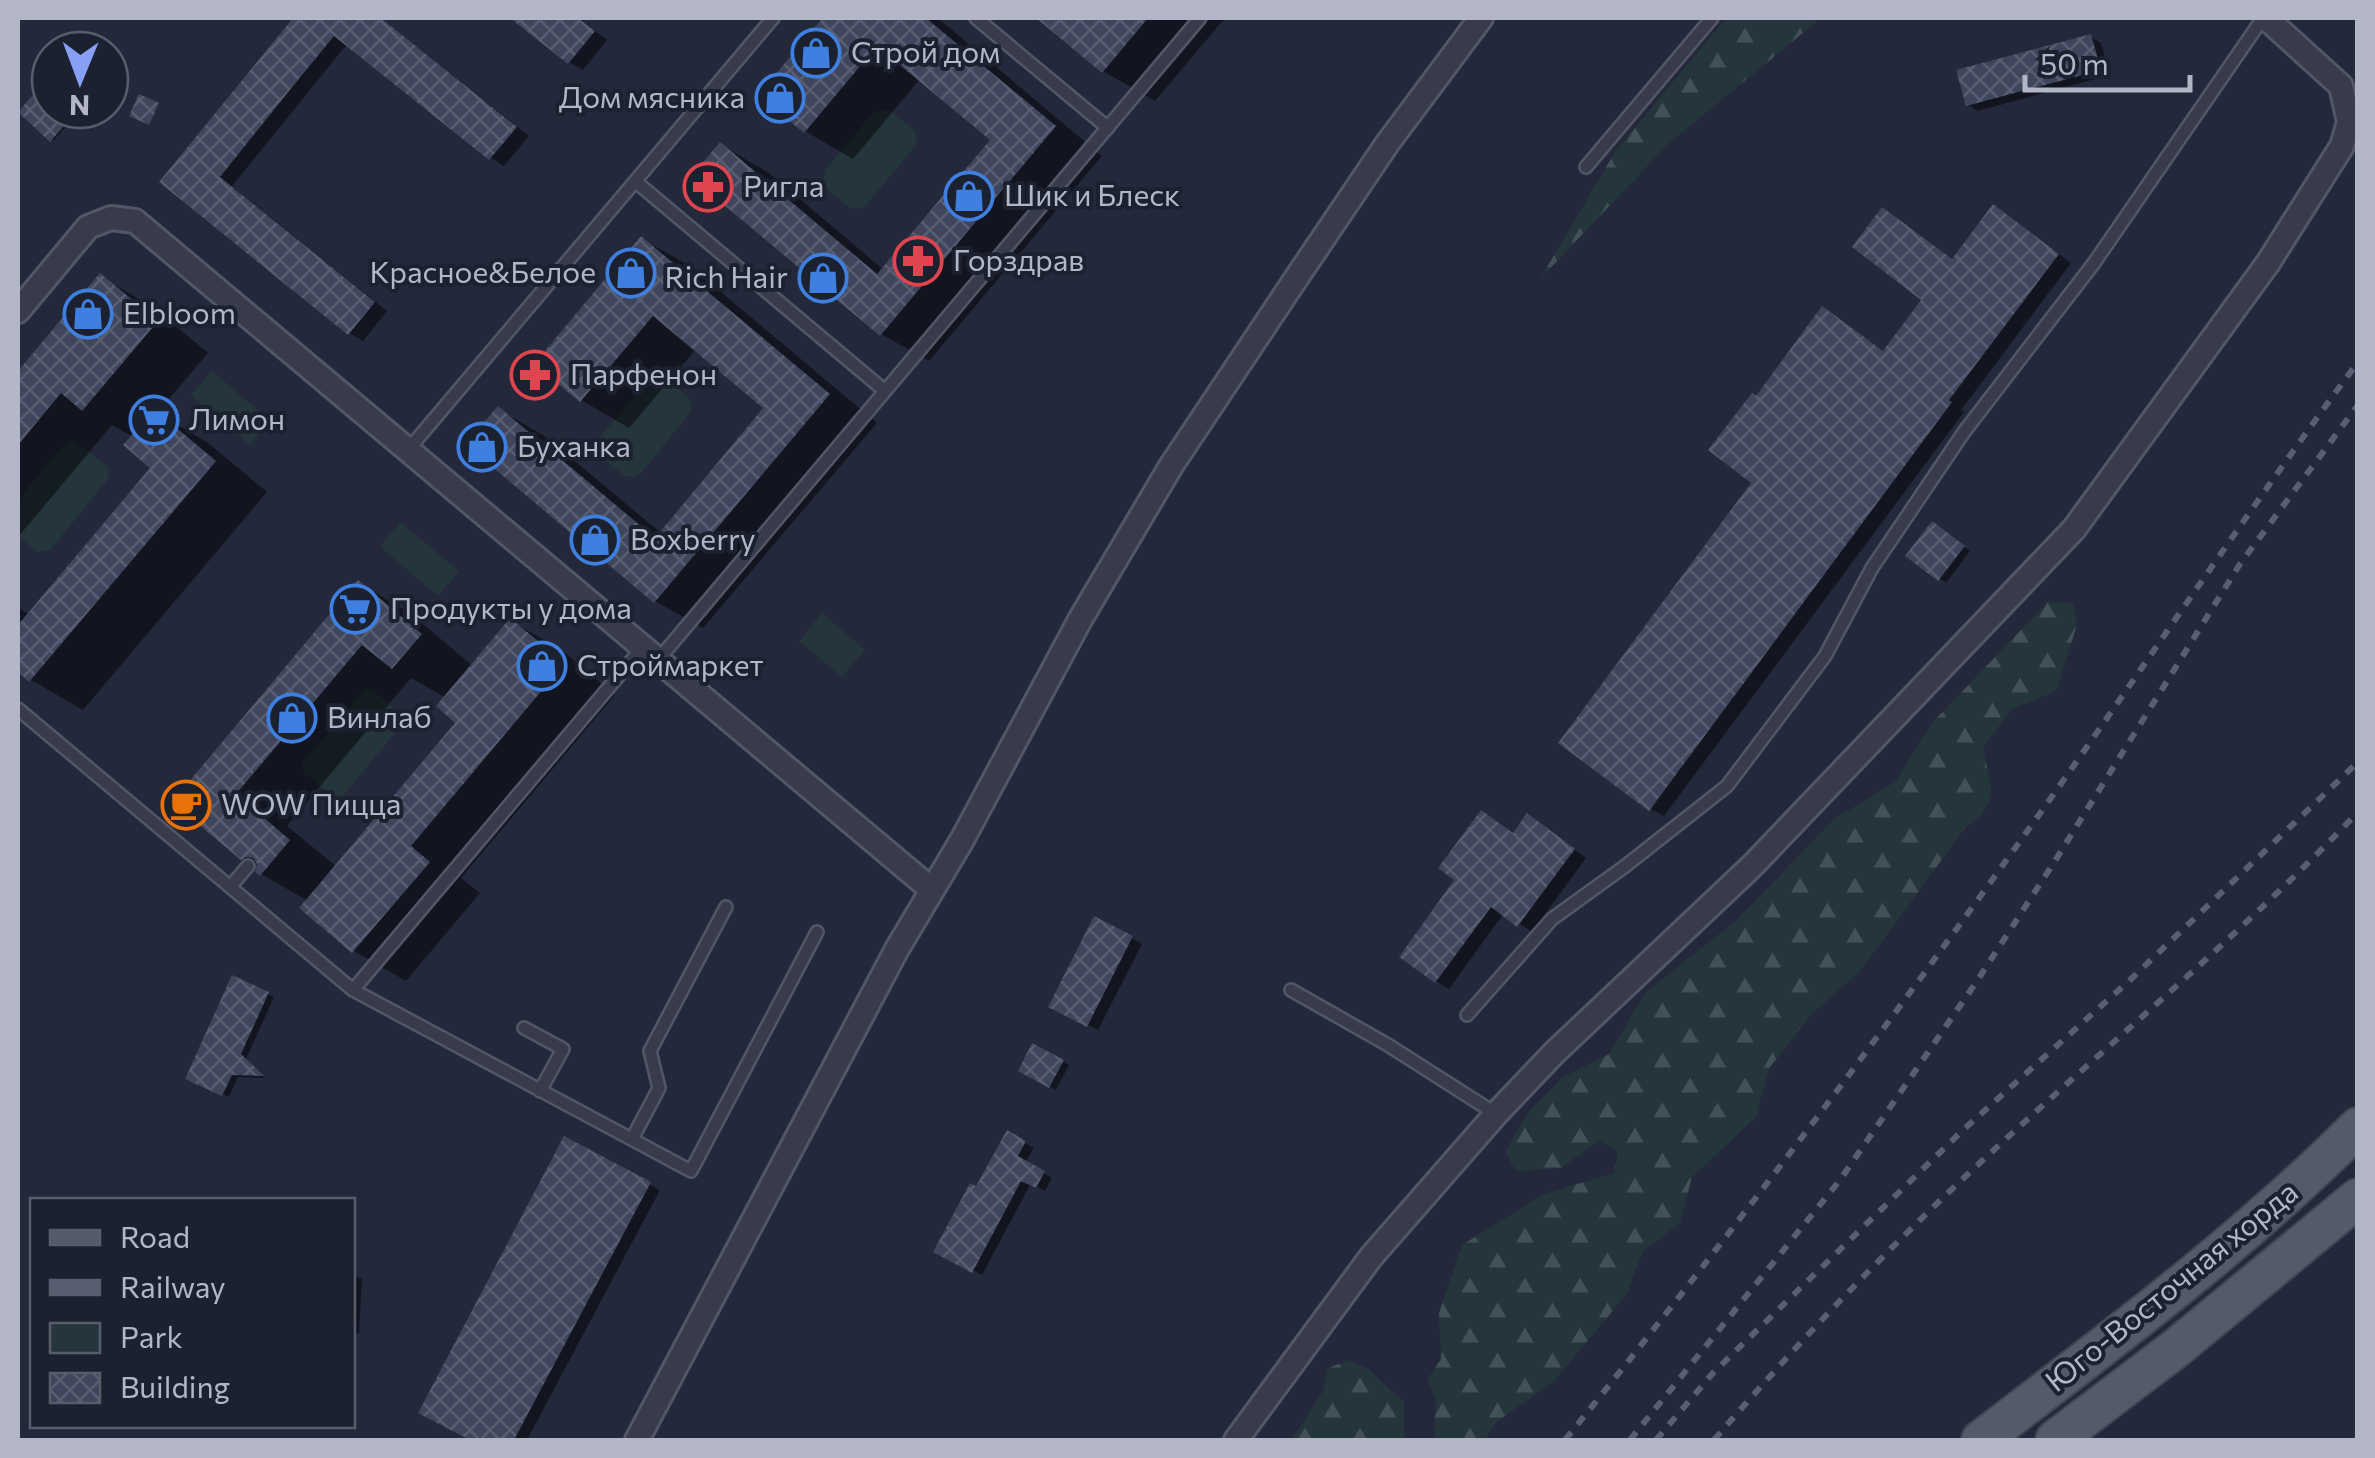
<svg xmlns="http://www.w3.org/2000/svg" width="2375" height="1458" font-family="Commissioner,sans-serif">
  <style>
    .forest { fill: url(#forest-firs) }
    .park { fill: #25353c }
    .shadow { fill: #0007; fill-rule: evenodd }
    .building { fill: url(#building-cross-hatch) }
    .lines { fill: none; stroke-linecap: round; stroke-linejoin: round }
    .lane-casing { stroke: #525666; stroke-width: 16 }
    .street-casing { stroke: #525666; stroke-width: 28 }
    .primary-casing { stroke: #404554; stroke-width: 42 }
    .lane { stroke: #373b4b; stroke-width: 11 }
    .street { stroke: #373b4b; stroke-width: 22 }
    .primary { stroke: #555a6b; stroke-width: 38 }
    .rail { stroke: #595f72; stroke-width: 6; stroke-dasharray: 10 10; stroke-linecap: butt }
    .labels { text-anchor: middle; stroke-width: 8; stroke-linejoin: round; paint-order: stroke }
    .poi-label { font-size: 30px; fill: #b2b6c7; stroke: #1c2130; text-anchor: start }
    .street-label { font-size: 30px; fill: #b2b6c7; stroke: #1c2130 }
  </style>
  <defs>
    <pattern id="forest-firs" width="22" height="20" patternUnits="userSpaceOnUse" patternTransform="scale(2.5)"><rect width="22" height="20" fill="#25353c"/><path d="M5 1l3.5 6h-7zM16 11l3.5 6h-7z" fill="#425057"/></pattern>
    <pattern id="building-cross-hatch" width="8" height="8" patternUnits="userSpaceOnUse" patternTransform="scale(2.5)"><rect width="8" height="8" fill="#3f455b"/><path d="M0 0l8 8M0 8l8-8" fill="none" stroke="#585e71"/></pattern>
  </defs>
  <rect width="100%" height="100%" fill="#23293b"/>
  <path class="forest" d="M1726,18H1821L1669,143L1540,279L1615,152Z
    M2048,602L2073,603L2077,625L2056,691L2012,709L1983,747C1990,787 2003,801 1965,828L1861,970L1811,1015L1770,1067L1758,1106V1115L1692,1177L1680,1223L1643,1251L1626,1295L1553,1382L1495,1423L1485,1440H1434L1436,1399L1427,1380L1441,1359L1439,1313L1462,1245L1544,1194L1614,1173L1618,1152L1600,1140L1561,1168L1516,1171L1505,1152L1529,1111L1563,1077L1609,1054L1645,993L1737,920L1834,819L1895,782L1932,723Z
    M1347,1360L1368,1369L1404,1402V1440H1292L1323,1391L1327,1369Z"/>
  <path class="park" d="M883,109L891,111L915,131L917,144L866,205L859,209L850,208L826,189L824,180L825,170L873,113Z
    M212,371L270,420L250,445L191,395Z
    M657,376L666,379L690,399L691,412L641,473L633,477L624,476L600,456L598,448L599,438L648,381Z
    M75,441L108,467L109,478L50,550L37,552L18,535V500L63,445L70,441Z
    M400,522L459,571L438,596L380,547Z
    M822,613L865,650L842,677L799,641Z
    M365,689L373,690L403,716L404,722L342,797L336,799L303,772L301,765Z"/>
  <path class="shadow" d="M296,18H381L529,136L504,166L491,158L348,43L232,186L387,311L363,341L349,333L163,182Z
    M514,18H579L607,40L583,70L569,62Z
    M827,18H938L1102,156L929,361L881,334L721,145L769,173L884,270L993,140L920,79L853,159L805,131L762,95Z
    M1040,18H1225L1155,101L1103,71Z
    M2091,37L2101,43L2110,75L1978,111L1968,105Z
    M50,79V110H81L53,141L20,112Z
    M2007,215L2071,263L1961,410L1964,412L1664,816L1651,809L1755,483L1757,398L1884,353L1953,261Z
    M642,239L690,266L877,423L703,628L655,601L498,409L546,437L662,534L767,408L696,349L629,428L581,400Z
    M101,277L153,307L208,353L157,413L207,442L267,492L83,710L31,680L18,669V608L30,615L154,468L133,437L112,425L18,537V375Z
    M1939,528L1970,551L1946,583L1909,556Z
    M359,583L411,614L473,666L511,621L563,651L615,695L461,878L480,893L406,981L354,951L302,908L308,901L261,874L259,867L242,858L175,802ZM411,678L446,698L459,723L337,867L287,826Z
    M1540,824L1586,858L1532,932L1504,913L1449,989L1436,981Z
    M1132,938L1142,944L1098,1030L1061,1012Z
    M268,994L274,997L246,1059L265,1078L238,1077L229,1097L194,1081Z
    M1033,1046L1069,1065L1056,1090L1021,1070Z
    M1008,1133L1034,1148L1025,1163L1052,1178L1045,1191L1031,1183L982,1275L936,1251L977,1190Z
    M565,1140L660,1190L527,1440H475L421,1412Z
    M352,1276L362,1279L359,1333H352Z"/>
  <path class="building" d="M293,18H381L517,127L489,160L334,36L293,86L220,177L375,302L348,335L159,182Z
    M510,18H578L595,31L568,64Z
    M823,18H926L1056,126L880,336L691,177L720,142L877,274L990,140L877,46L804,133L758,95Z
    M1036,18H1148L1102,73Z
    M2091,34L2101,70L1966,106L1956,70Z
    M50,75V110H78L50,142L18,112Z
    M139,94L159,103L149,125L129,116Z
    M1993,204L2059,254L1949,400L1952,402L1649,811L1558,743L1751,483L1708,450L1752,393L1756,396L1822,306L1883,351L1921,300L1852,247L1882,207L1952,259Z
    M641,236L830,394L654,603L465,444L498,406L655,538L763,408L653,316L580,402L534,364Z
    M100,273L158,321L82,411L61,393L18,445V371Z
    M154,409L216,461L29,682L18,672V625L150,468L123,445Z
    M1932,521L1965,546L1938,581L1905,556Z
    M358,580L422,634L392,669L362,645L236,794L290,840L260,876L255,872L257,864L253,858L246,857L241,860L172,802Z
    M510,618L565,663L411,846L430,862L352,953L299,908L455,723L436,706Z
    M1481,810L1513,833L1527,813L1575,849L1517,927L1491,907L1435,983L1399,957L1454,880L1438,868Z
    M1094,916L1133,936L1087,1027L1048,1007Z
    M232,975L269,992L241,1054L264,1076L232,1075L222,1096L185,1079Z
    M1032,1043L1064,1060L1049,1088L1018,1071Z
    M1007,1130L1026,1141L1018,1156L1045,1171L1036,1188L1021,1181L972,1273L933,1252L970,1183L976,1186Z
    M564,1136L651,1182L514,1440H470L418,1413Z"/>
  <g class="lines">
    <g class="lane-casing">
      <path id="lane" d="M976,18L1108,128
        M1586,167L1712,18
        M635,181L885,391
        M408,450L773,18
        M658,660L1200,18
        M18,709L353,990L643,647
        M230,887L248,866
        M353,990L691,1171L817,932
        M1291,990L1388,1045L1496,1114
        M1467,1015L1552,919L1624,867L1727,786L1825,656L1872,568L1964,432L2094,263L2263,18
        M524,1028L563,1049L540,1091
        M632,1139L659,1088L650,1051L726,907"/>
    </g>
    <g class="street-casing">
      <path id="street" d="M18,311L88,227L111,218L135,221L932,890
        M637,1440L897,949L962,840L1081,618L1171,466L1295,280L1387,144L1481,18
        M1236,1440L1371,1257L1496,1114L1554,1053L1752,866L2074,529L2268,263L2342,146L2349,122L2341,86L2266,18"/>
    </g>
    <g class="primary-casing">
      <path id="primary" d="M1981,1440C2110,1341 2242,1243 2358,1127
        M2055,1440L2175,1349L2358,1198"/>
    </g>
    <use href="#lane" class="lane"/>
    <use href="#street" class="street"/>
    <use href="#primary" class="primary"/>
    <path class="rail" d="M1565,1440C1720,1249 1869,1051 2013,851C2130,689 2239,522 2358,362
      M1630,1440L1840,1180L1975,984L2053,864L2240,564L2358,405
      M1656,1440L1713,1373L1963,1130L2130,980L2358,762
      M1714,1440C1799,1341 1887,1249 1983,1160C2108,1044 2240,936 2358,812"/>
  </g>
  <defs>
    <g id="shop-ring" transform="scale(2.5)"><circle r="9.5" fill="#1c2130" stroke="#3f7fe0" stroke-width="1.5"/><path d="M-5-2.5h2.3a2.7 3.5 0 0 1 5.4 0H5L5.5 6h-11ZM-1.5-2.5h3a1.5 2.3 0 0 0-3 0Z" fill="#3f7fe0"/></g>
    <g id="pharmacy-ring" transform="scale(2.5)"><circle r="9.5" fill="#1c2130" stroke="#e0444e" stroke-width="1.5"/><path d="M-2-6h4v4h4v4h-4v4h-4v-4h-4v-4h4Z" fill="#e0444e"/></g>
    <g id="supermarket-ring" transform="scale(2.5)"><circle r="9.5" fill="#1c2130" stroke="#3f7fe0" stroke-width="1.5"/><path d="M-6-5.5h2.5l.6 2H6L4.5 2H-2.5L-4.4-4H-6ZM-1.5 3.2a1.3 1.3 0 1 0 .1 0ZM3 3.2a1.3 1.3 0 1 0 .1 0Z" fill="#3f7fe0"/></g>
    <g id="cafe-ring" transform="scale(2.5)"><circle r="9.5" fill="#1c2130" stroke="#e8710a" stroke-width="1.5"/><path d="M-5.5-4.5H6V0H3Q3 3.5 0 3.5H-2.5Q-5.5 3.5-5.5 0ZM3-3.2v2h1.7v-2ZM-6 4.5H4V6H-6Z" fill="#e8710a"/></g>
  </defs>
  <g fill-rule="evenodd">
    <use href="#shop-ring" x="816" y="53"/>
    <use href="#shop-ring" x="780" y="98"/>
    <use href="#pharmacy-ring" x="708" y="187"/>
    <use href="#shop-ring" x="969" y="196"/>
    <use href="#pharmacy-ring" x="918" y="261"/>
    <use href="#shop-ring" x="631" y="273"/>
    <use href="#shop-ring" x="823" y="278"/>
    <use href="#shop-ring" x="88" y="314"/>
    <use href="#pharmacy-ring" x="535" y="375"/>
    <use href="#supermarket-ring" x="154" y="420"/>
    <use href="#shop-ring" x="482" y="447"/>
    <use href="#shop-ring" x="595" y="540"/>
    <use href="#supermarket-ring" x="355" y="609"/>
    <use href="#shop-ring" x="542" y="666"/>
    <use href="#shop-ring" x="292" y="718"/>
    <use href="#cafe-ring" x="186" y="805"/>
  </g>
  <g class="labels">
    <g class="poi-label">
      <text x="851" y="63">Строй дом</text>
      <text x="745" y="108" text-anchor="end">Дом мясника</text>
      <text x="743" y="197">Ригла</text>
      <text x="1004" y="206">Шик и Блеск</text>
      <text x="953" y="271">Горздрав</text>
      <text x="596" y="283" text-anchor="end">Красное&amp;Белое</text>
      <text x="788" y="288" text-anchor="end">Rich Hair</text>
      <text x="123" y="324">Elbloom</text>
      <text x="570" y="385">Парфенон</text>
      <text x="189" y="430">Лимон</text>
      <text x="517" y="457">Буханка</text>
      <text x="630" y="550">Boxberry</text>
      <text x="390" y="619">Продукты у дома</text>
      <text x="577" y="676">Строймаркет</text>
      <text x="327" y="728">Винлаб</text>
      <text x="221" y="815">WOW Пицца</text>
    </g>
    <g class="street-label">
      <text transform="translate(2172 1287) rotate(-39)" y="10">Юго-Восточная хорда</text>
    </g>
  </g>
  <rect width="2375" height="1458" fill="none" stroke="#b2b6c7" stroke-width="40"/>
  <rect x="30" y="1198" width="325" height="230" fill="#1c2130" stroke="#585d6c" stroke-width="2.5"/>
  <rect x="50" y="1230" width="50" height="15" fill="#555a6b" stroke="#585d6c" stroke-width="2.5"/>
  <text x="120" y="1248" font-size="30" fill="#b2b6c7">Road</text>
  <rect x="50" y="1280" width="50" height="15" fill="#595f72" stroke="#585d6c" stroke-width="2.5"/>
  <text x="120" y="1298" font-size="30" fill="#b2b6c7">Railway</text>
  <rect x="50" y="1323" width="50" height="30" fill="#25353c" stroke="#585d6c" stroke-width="2.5"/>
  <text x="120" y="1348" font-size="30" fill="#b2b6c7">Park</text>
  <rect x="50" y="1373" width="50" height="30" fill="url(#building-cross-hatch)" stroke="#585d6c" stroke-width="2.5"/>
  <text x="120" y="1398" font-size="30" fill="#b2b6c7">Building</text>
  <g transform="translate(80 80) rotate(181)"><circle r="48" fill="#1c2130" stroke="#585d6c" stroke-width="2.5"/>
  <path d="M0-8L18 38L0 25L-18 38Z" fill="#889ff6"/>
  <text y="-15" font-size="28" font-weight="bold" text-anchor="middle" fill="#b2b6c7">N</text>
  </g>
  <path d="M2025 75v15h165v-15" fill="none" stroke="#b2b6c7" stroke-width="5"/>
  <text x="2040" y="75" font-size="30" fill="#b2b6c7" stroke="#1c2130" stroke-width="8" paint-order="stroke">50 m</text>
</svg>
